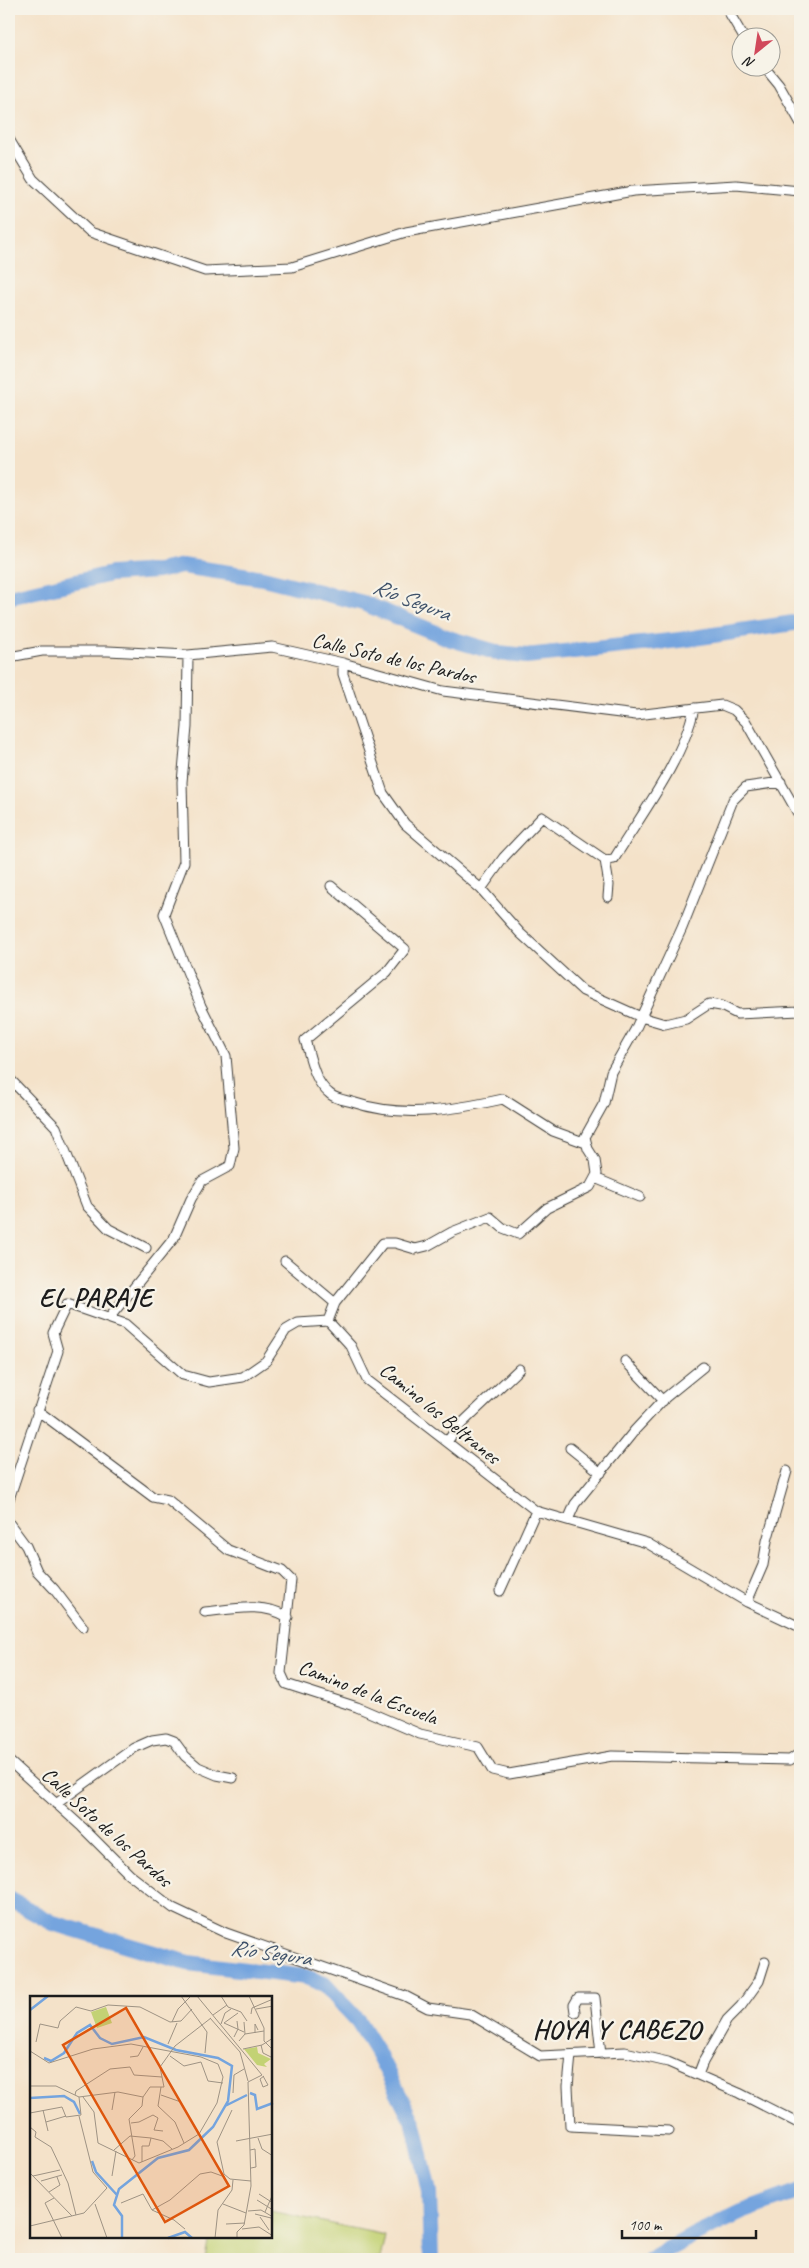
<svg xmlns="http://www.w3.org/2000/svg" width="809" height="2268" font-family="Caveat,sans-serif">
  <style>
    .green { fill: #c3d274; stroke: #707748 }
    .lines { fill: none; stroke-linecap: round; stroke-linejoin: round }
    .river { stroke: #74a4de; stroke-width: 16 }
    .minor-casing { stroke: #3c3a36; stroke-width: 11 }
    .minor { stroke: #fff; stroke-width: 9 }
    .labels { text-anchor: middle; stroke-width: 4.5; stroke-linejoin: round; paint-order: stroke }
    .street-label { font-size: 21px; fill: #1c1c1c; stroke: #f7f3e8 }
    .water-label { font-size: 22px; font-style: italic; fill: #3f526a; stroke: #f7f3e8 }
    .district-label { font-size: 26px; font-weight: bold; letter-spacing: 1px; fill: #1c1c1c; stroke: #f7f3e8 }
    .inset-river { fill: none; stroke: #74a4de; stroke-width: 2.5 }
    .inset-road { fill: none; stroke: #9e9384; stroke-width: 1 }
    .view { fill: #de560d; fill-opacity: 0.15; stroke: #de560d; stroke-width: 2.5 }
    .inset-edge { fill: none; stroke: #1c1c1c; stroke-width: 2.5 }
  </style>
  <rect width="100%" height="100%" fill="#f7f3e8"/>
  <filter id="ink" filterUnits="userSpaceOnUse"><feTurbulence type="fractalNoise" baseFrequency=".02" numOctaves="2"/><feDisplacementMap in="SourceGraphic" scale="10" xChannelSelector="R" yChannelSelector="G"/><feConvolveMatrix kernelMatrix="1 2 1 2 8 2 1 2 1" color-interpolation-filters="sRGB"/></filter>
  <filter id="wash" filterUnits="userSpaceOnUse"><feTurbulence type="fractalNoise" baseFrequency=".0096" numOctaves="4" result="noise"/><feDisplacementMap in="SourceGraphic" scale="20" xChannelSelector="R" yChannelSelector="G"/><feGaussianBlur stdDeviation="1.12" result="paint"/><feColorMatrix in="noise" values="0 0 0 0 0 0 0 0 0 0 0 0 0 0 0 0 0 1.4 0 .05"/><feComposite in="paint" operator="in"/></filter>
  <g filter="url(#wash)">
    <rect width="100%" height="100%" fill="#f4e2c9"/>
    <path class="green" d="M271,2211L385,2235L380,2259H206L210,2237H271Z"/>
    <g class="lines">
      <path class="river" d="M9,597L111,574L157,571L182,566L263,578L363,603L451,639L499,653L526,656L680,640L800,622
        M9,1899L53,1923L188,1963L306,1977L324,1984L358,2021L377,2052L414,2124L429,2192L431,2259
        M650,2259L694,2235L742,2212L800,2191"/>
    </g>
  </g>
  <g filter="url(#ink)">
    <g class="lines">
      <g class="minor-casing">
        <path id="minor" d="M727,9L744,38
          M765,68L779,85L800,122
          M9,139L33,179L90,232L205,271L292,267L406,232L633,191L736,185L800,191
          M9,657L42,651H108L188,655L272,647L343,663L443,691L636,715L722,705L734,710L746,722L800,817
          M343,663V674L383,793L405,824L481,889
          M694,708C684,758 641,815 614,859L605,860L542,817L504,857L481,889L520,933L583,991L641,1017L665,1024L686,1019L709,1004L721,1006L737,1014L800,1011
          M605,860L609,885L608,897
          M331,886L405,949L387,972L305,1040C311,1059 314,1082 330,1094C335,1099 345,1100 352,1102C403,1119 453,1110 503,1099L553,1131L586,1143
          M9,1078L56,1127L87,1206L109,1229L146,1248
          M595,1178L640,1197
          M285,1261L335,1303
          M110,1317L174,1238L191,1199L202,1181L230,1166L234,1148L226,1056L201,1006L164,914L184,862L182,782L187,727L188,655
          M328,1321L335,1303L383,1243H395L415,1249L427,1246L452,1232L490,1217L503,1228L518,1234L547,1208L590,1187L597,1174L595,1160L588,1149L585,1137L604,1103L611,1072L635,1030L682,928L733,800L746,787L781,782
          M625,1361L663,1401
          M37,1410L153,1497L168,1500L228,1550L282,1571L291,1580L281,1673L286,1684L357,1707L420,1734L478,1747L492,1770L509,1774L612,1756L790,1760L800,1753
          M447,1442L457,1428L519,1369
          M570,1448L601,1473
          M9,1499L58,1351L53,1333L67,1304L125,1324L183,1375L209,1382L243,1377L266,1361L286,1330L298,1323L328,1321L351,1346L367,1380L536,1511L647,1543L747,1602L800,1627
          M568,1520L575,1504L635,1430L666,1397L703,1367
          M9,1523L26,1546L37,1571L54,1589L83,1627
          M500,1591L536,1511
          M747,1602L763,1565L767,1541L787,1471
          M205,1612C234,1609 262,1602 288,1617
          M9,1761L82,1827L129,1874L173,1908L226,1933L405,1996L428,2008L470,2014L540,2056L625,2052L668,2062L739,2093L800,2124
          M56,1804L134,1748L152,1740L166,1738L174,1741L185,1756L198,1767L217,1775L233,1778
          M575,2012L574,2005L578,1998H595L601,2054
          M571,2055L568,2086L570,2126L669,2131
          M698,2075L703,2062L727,2020L741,2006L759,1981L765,1962"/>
      </g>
      <use href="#minor" class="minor"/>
    </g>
  </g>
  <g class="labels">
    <g class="street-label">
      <text transform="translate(394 658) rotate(13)" y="7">Calle Soto de los Pardos</text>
      <text transform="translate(440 1413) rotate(39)" y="7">Camino los Beltranes</text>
      <text transform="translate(368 1692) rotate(21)" y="7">Camino de la Escuela</text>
      <text transform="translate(107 1827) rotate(42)" y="7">Calle Soto de los Pardos</text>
    </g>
    <g class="water-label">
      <text transform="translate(412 599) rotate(21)" y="8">Río Segura</text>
      <text transform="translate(271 1952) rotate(8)" y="8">Río Segura</text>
    </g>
    <g class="district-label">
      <text x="96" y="1306">EL PARAJE</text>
      <text x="617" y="2038">HOYA Y CABEZO</text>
    </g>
  </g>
  <g transform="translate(30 1996)">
    <rect width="242" height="242" fill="#f4e2c9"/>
    <path d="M76,11L82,27L67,32L61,16ZM227,51L228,57L241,63L234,68L237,71L227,69L214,53Z" fill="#c3d274"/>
    <path class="inset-river" d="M0,14L18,0M14,62L21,65L34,57L47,37L60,29L70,42L82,48L114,41L146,54L188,62L202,70L198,105L183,131L159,154L128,162L89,193L84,209L92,220V242M220,97L225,99L227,113L243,107M0,102L34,100L44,106L50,118M195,110L217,99M62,165L66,176L87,199M138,242L155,236L162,242"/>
    <path class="inset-road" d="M151,0L177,36L175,57M167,0L232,79M191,0L198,11L211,16L217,25M219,0L234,32V45L243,54M226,13L243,10M221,18L222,12L243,3M183,19L197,9M180,22L210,56L218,85M142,26L148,13L161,0M194,27L214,36M194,27L208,17M191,28L195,17L201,13M225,37V28L228,34M215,38L234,35M204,41L208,33L207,25M209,45L215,38L214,26M6,46L10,28L28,32L30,25L46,11L61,15L78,9L110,11L140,26L151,25L162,13M138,48L147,27M231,49L233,57L243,62M213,53L232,49L243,42M0,55L19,67L63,53L101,48L171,61L188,68L193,81L187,107L169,138L148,151L109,167L68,147L64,116L53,101M140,60L154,70L171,66L178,85L193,87M100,61L108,60L113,51M233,80L238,89L233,91L230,83L234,80M0,90H26L49,101L88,96L113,101L120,91H134L130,71L145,50L181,22M131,91L128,110L145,126L154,147M203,97L204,79L214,73M45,99L46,95L80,73L100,71L104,79L132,81M131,99L151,106M13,114L18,135M82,114L85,96M202,114L187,146L194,178L200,183L221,185M0,117L32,111L36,121L51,119L49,101M49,120L63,176L77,192M16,126L36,120M101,127L109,126L123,119L128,122L124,134L133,135M0,131L6,136L5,141L21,151L38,187L46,219M121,142L133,145L142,153M228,142L232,153L243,160M206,145L243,138M84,154L100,140L121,142L119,150H112V166M220,154L225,153L226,171L221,172M102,164L105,160L99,123L112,110L113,101M0,177L42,220M3,180L30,174M82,180L86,155M11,185L32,179M19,196L30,189L27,181M229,198L243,207M24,202L15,207L32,242M227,204L243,214M91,207L113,198L122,214L144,224L155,233M65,208L77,242M193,208L216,217M122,214L140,204L170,178L181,176L195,181M218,215L231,214L243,221M235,216L242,200M225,218L241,222M230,221L239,234M196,228L215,227M0,230L54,217L77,192M212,233L229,231L243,240M185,242L188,214L202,194L203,184M207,242V236L214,229L221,190L218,86L232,79"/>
    <path class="view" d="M96,12L199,190L135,226L33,49Z"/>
    <rect width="242" height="242" class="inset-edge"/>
  </g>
  <rect width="809" height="2268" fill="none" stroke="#f7f3e8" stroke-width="30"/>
  <g transform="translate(756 52) rotate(210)"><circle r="24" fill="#f7f3e8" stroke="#9f9d96"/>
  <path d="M0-4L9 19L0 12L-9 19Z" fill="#d1495b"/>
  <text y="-8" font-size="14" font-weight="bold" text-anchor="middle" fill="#1c1c1c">N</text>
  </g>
  <path d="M622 2230v8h134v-8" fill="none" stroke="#1c1c1c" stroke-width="2.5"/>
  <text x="629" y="2230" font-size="15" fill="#1c1c1c" stroke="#f7f3e8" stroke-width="4" paint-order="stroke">100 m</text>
</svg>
